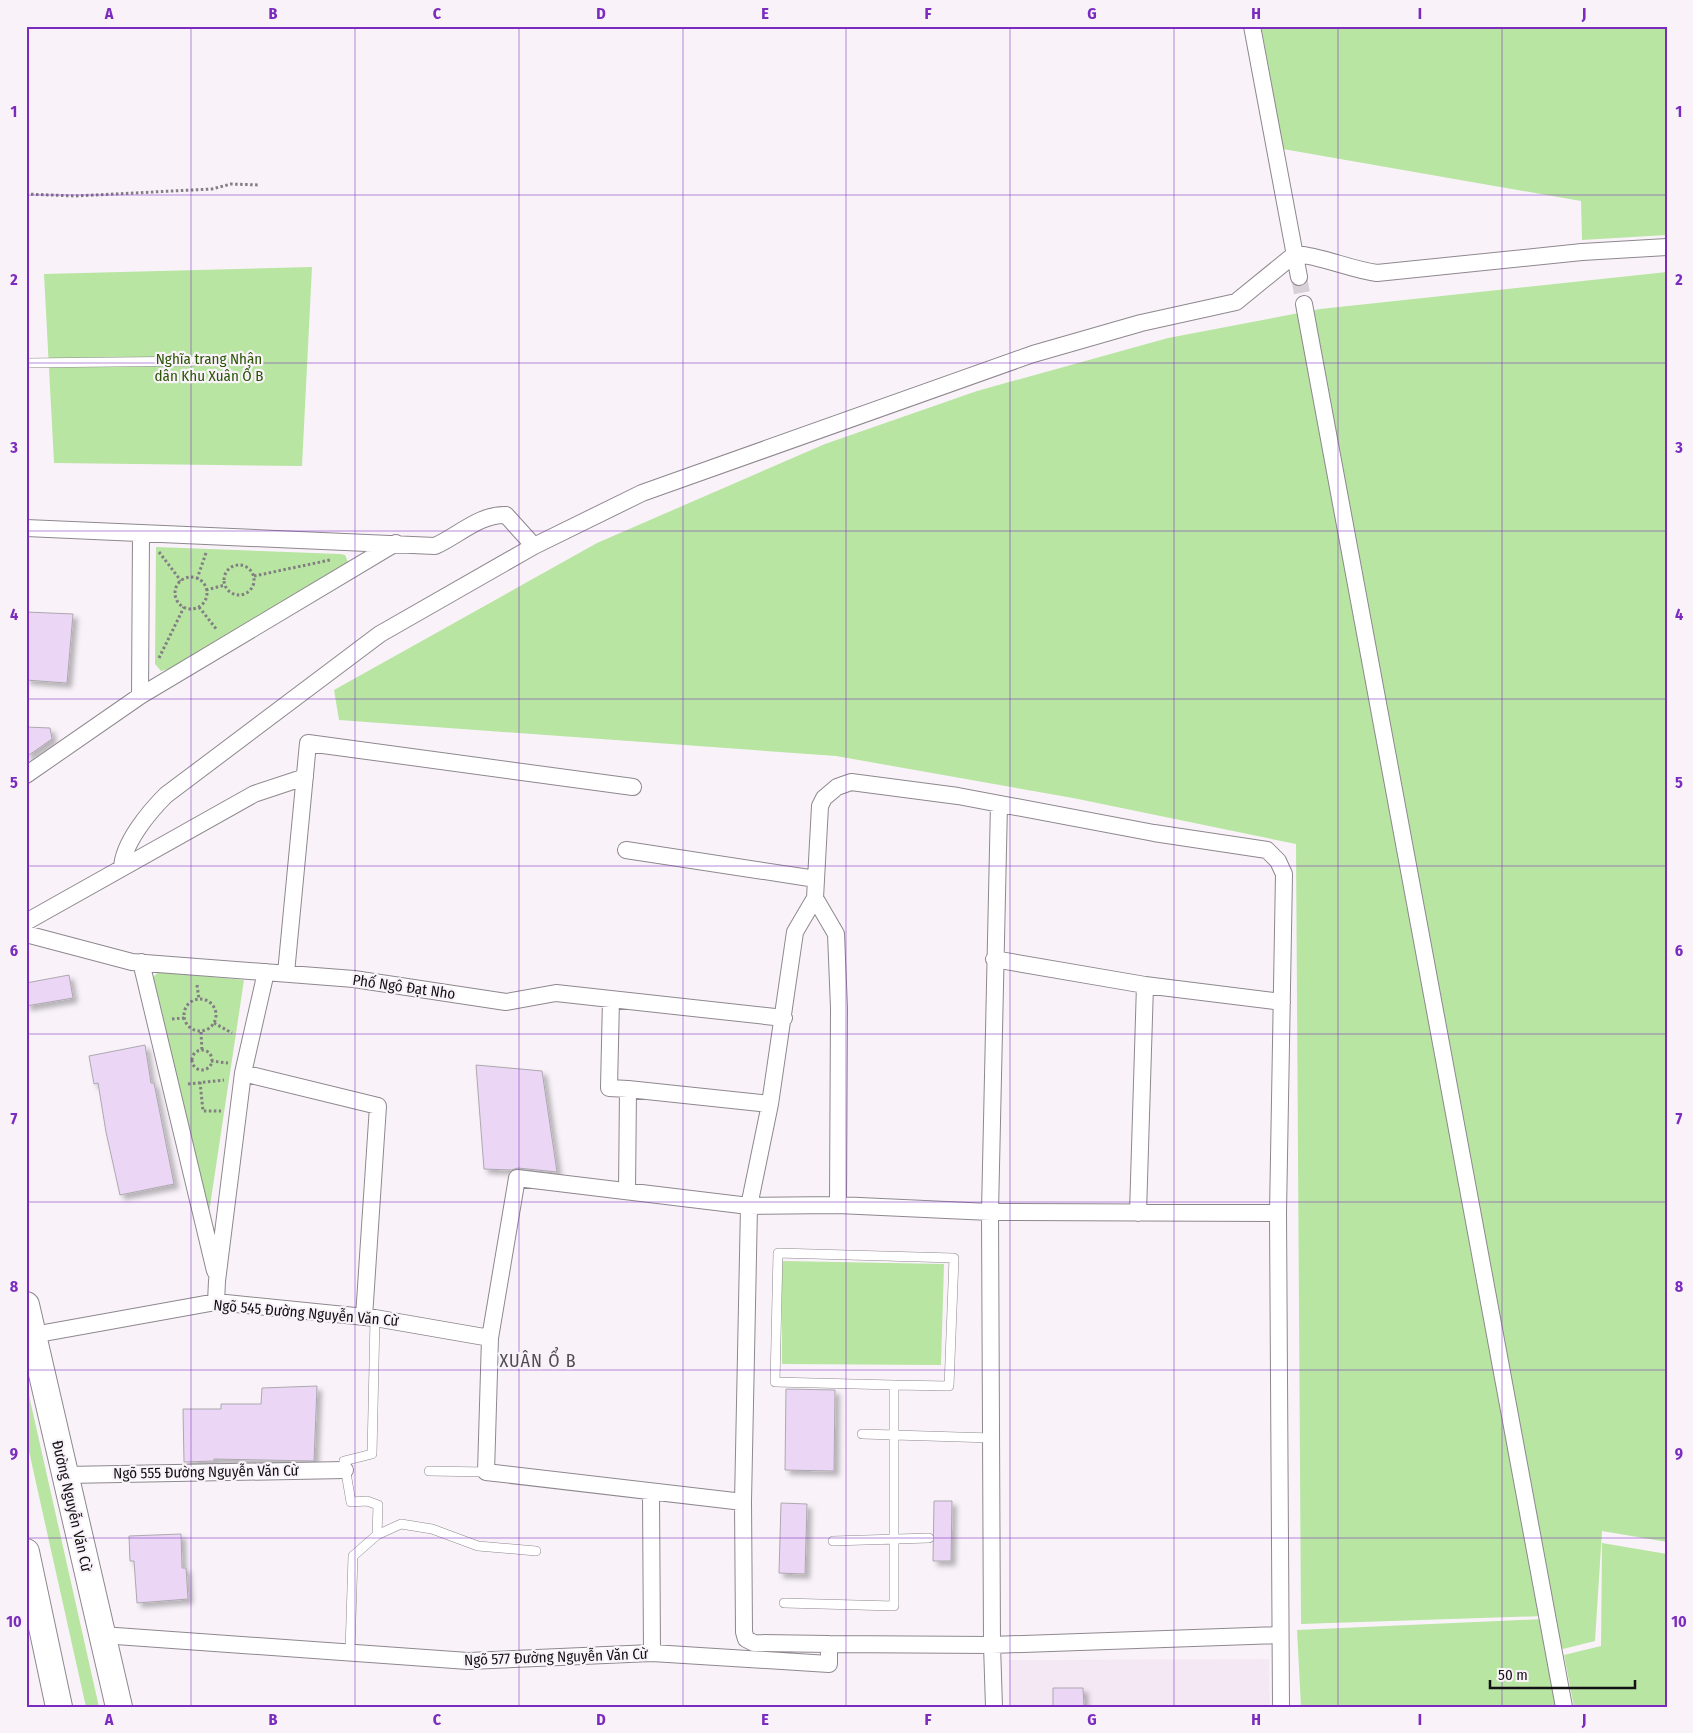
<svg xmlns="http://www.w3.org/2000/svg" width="1693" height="1733" font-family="'Fira Sans Condensed',sans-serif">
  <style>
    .built { fill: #f5e8f5 }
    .green { fill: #b8e5a2 }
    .building { fill: #ebd7f5; stroke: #aca8af; filter: url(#shadow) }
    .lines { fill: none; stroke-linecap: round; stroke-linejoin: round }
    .street-tunnel { stroke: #d7d1d7; stroke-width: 16; stroke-dasharray: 16 8; stroke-linecap: butt }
    .lane-casing { stroke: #8e888e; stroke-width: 10 }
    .street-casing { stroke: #8e888e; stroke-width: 18 }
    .primary-casing { stroke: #8e888e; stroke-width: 28 }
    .path { stroke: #827e82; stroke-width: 3; stroke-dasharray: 2.5 2.5; stroke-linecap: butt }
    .lane { stroke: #fff; stroke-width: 9 }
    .street { stroke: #fff; stroke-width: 16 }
    .primary { stroke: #fff; stroke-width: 26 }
    .grid { fill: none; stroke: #7b2cbf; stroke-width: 1; stroke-opacity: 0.55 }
    .labels { text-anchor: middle; stroke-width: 4.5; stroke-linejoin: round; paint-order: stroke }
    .park-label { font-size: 15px; fill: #295504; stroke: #f9f3f9 }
    .street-label { font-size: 15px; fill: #141214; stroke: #f9f3f9 }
    .quarter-label { font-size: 18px; letter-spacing: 1px; fill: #514c51; stroke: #f9f3f9 }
    .neatline { fill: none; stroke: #7b2cbf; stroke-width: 2 }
    .grid-label { font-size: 16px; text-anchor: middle; font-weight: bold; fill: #7b2cbf }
  </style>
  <defs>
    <filter id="shadow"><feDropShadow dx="4.5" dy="4.5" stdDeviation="2.5" flood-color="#0004"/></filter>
  </defs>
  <rect width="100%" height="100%" fill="#f9f3f9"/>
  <path class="built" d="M1269,1659L1270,1707H1009V1660Z"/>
  <path class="green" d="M1261,26H1667V235L1582,240L1581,201L1283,149Z
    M312,267L302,466L54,463L44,274Z
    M1667,272V1542L1602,1531L1595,1641L1563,1649L1544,1616L1301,1624L1296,844L1073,798L836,756L339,720L334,690L597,543L825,444L977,391L1168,338L1320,309Z
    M156,547L340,554L345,555L348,562L169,669L161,671L155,664Z
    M158,972L244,980L207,1226L151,980Z
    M782,1261L944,1264L941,1365L782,1364Z
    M26,1382L99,1707H86L26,1438Z
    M1602,1543L1667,1554V1707H1574L1564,1655L1601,1646Z
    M1544,1619L1560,1707H1301L1297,1630Z"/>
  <path class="building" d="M26,612L73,614L67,683L26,680Z
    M26,727L50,728L52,739L26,757Z
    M69,975L73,998L26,1006V983Z
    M145,1045L151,1083H154L174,1184L120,1195L106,1132L98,1083L94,1084L89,1056Z
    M476,1065L542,1071L557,1172L518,1168L511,1170L484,1169Z
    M317,1386L314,1461L214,1459V1461L184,1462L183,1409H221V1404H261L262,1388Z
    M786,1389L835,1390L834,1471L785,1470Z
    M934,1501H952L951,1561H933Z
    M781,1503L807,1504L805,1574L779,1573Z
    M181,1534L182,1568H186L188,1599L137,1603L134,1561H130L129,1536Z
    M1053,1688H1083L1084,1707H1053Z"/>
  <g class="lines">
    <path class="street-tunnel" d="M1299,277L1304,304"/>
    <g class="lane-casing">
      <path id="lane" d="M26,363L204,361
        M375,1318L372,1454L344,1461L351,1502L367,1501L378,1505L377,1535
        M862,1434L992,1438
        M429,1471L486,1472
        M833,1541L929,1538
        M784,1603L894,1606V1385L775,1382L778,1253L954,1258L949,1386L894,1385
        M350,1651L353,1556L377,1535L401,1524L432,1529L478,1546L536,1551"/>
    </g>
    <g class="street-casing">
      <path id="street" d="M1252,26L1299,277
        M1304,304L1564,1707
        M26,528L435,546C458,536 479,514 506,515L534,546L380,634L166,795C149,812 123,843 122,868
        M534,546L642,493L1033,354L1141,323L1236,302L1295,254C1322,256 1349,269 1377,273L1582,252L1667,247
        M140,696L141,535
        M26,775L140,696L396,543
        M626,850L816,879
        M815,898L836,934L839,1008L838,1205
        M26,922L254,794L305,777
        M26,934L132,962L354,979L506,1002L556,993L784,1018
        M994,959L1145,985L1282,1002
        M141,962L215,1271
        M286,973L308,743L633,787
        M611,999L609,1088L628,1089
        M243,1073L266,972
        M627,1191L628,1089L770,1104
        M1138,1213L1145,985
        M216,1302L217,1281L243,1073L378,1106L364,1317
        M33,1335L216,1302L375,1318L490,1338
        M66,1475L345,1470
        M651,1492L652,1653
        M743,1502L486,1472L490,1338L517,1178L749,1206L838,1205L990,1212L1278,1213
        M102,1635L468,1661L652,1653L829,1664V1644L992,1645L1279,1635
        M829,1644L754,1643L746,1639L744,1632L743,1502L749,1206L770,1104L795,932L815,898L820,806L824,798L837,787L851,782L958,796L1154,833L1267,850L1278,861L1284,874L1278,1213L1281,1707
        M994,1707L992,1645L990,1212L999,804"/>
    </g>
    <g class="primary-casing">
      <path id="primary" d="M26,1305L119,1707
        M26,1552L59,1707"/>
    </g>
    <path class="path" d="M26,194L75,196L212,189L231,184L259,185
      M159,552L181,581
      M224 580a15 15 0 1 1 30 0a15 15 0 1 1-30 0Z
      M254,576L330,560
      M175 593a16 16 0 1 1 32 0a16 16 0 1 1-32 0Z
      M197,579L206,553
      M206,590L225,585
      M199,607L217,630
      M159,658L184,607
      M197,985L199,999
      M184 1015a16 16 0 1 1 32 0a16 16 0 1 1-32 0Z
      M172,1019L184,1018
      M214,1023L232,1033
      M201,1032L202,1051
      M192 1060a10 10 0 1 1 20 0a10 10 0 1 1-20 0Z
      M211,1061L228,1063
      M200,1082L203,1111H221
      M188,1084L224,1080"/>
    <use href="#lane" class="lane"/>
    <use href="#street" class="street"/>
    <use href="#primary" class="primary"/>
  </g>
  <path class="grid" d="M191,26V1707M355,26V1707M519,26V1707M683,26V1707M846,26V1707M1010,26V1707M1174,26V1707M1338,26V1707M1502,26V1707M26,195H1667M26,363H1667M26,531H1667M26,699H1667M26,866H1667M26,1034H1667M26,1202H1667M26,1370H1667M26,1538H1667"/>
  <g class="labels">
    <g class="park-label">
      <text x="209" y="364">Nghĩa trang Nhân<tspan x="209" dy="17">dân Khu Xuân Ổ B</tspan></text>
    </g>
    <g class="street-label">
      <text transform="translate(404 987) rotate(8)" y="5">Phố Ngô Đạt Nho</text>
      <text transform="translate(306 1313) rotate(5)" y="5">Ngõ 545 Đường Nguyễn Văn Cừ</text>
      <text transform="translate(206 1472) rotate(-1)" y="5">Ngõ 555 Đường Nguyễn Văn Cừ</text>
      <text transform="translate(72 1506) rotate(77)" y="5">Đường Nguyễn Văn Cừ</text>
      <text transform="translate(556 1657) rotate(-2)" y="5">Ngõ 577 Đường Nguyễn Văn Cừ</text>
    </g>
    <g class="quarter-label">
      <text x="538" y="1367">XUÂN Ổ B</text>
    </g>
  </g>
  <rect width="1693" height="1733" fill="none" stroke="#f9f3f9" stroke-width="55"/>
  <path d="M1490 1680v8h145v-8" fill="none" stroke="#141214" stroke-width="2.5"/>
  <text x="1498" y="1680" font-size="15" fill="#141214" stroke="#f9f3f9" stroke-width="4" paint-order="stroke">50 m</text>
  <rect x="28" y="28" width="1638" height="1678" class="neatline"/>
  <g class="grid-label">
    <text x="109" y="19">A</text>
    <text x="273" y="19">B</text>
    <text x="437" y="19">C</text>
    <text x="601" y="19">D</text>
    <text x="765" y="19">E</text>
    <text x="928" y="19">F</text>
    <text x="1092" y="19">G</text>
    <text x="1256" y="19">H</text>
    <text x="1420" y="19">I</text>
    <text x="1584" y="19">J</text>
    <text x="14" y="117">1</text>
    <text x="1679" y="117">1</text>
    <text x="14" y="285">2</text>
    <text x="1679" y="285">2</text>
    <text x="14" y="453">3</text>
    <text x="1679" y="453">3</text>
    <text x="14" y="620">4</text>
    <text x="1679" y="620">4</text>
    <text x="14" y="788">5</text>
    <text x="1679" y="788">5</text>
    <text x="14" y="956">6</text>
    <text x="1679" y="956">6</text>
    <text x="14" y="1124">7</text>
    <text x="1679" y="1124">7</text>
    <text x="14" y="1292">8</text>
    <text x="1679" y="1292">8</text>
    <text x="14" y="1459">9</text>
    <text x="1679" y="1459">9</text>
    <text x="14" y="1627">10</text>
    <text x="1679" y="1627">10</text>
    <text x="109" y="1725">A</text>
    <text x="273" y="1725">B</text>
    <text x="437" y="1725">C</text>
    <text x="601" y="1725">D</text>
    <text x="765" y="1725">E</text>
    <text x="928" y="1725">F</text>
    <text x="1092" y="1725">G</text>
    <text x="1256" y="1725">H</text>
    <text x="1420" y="1725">I</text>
    <text x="1584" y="1725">J</text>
  </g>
</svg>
